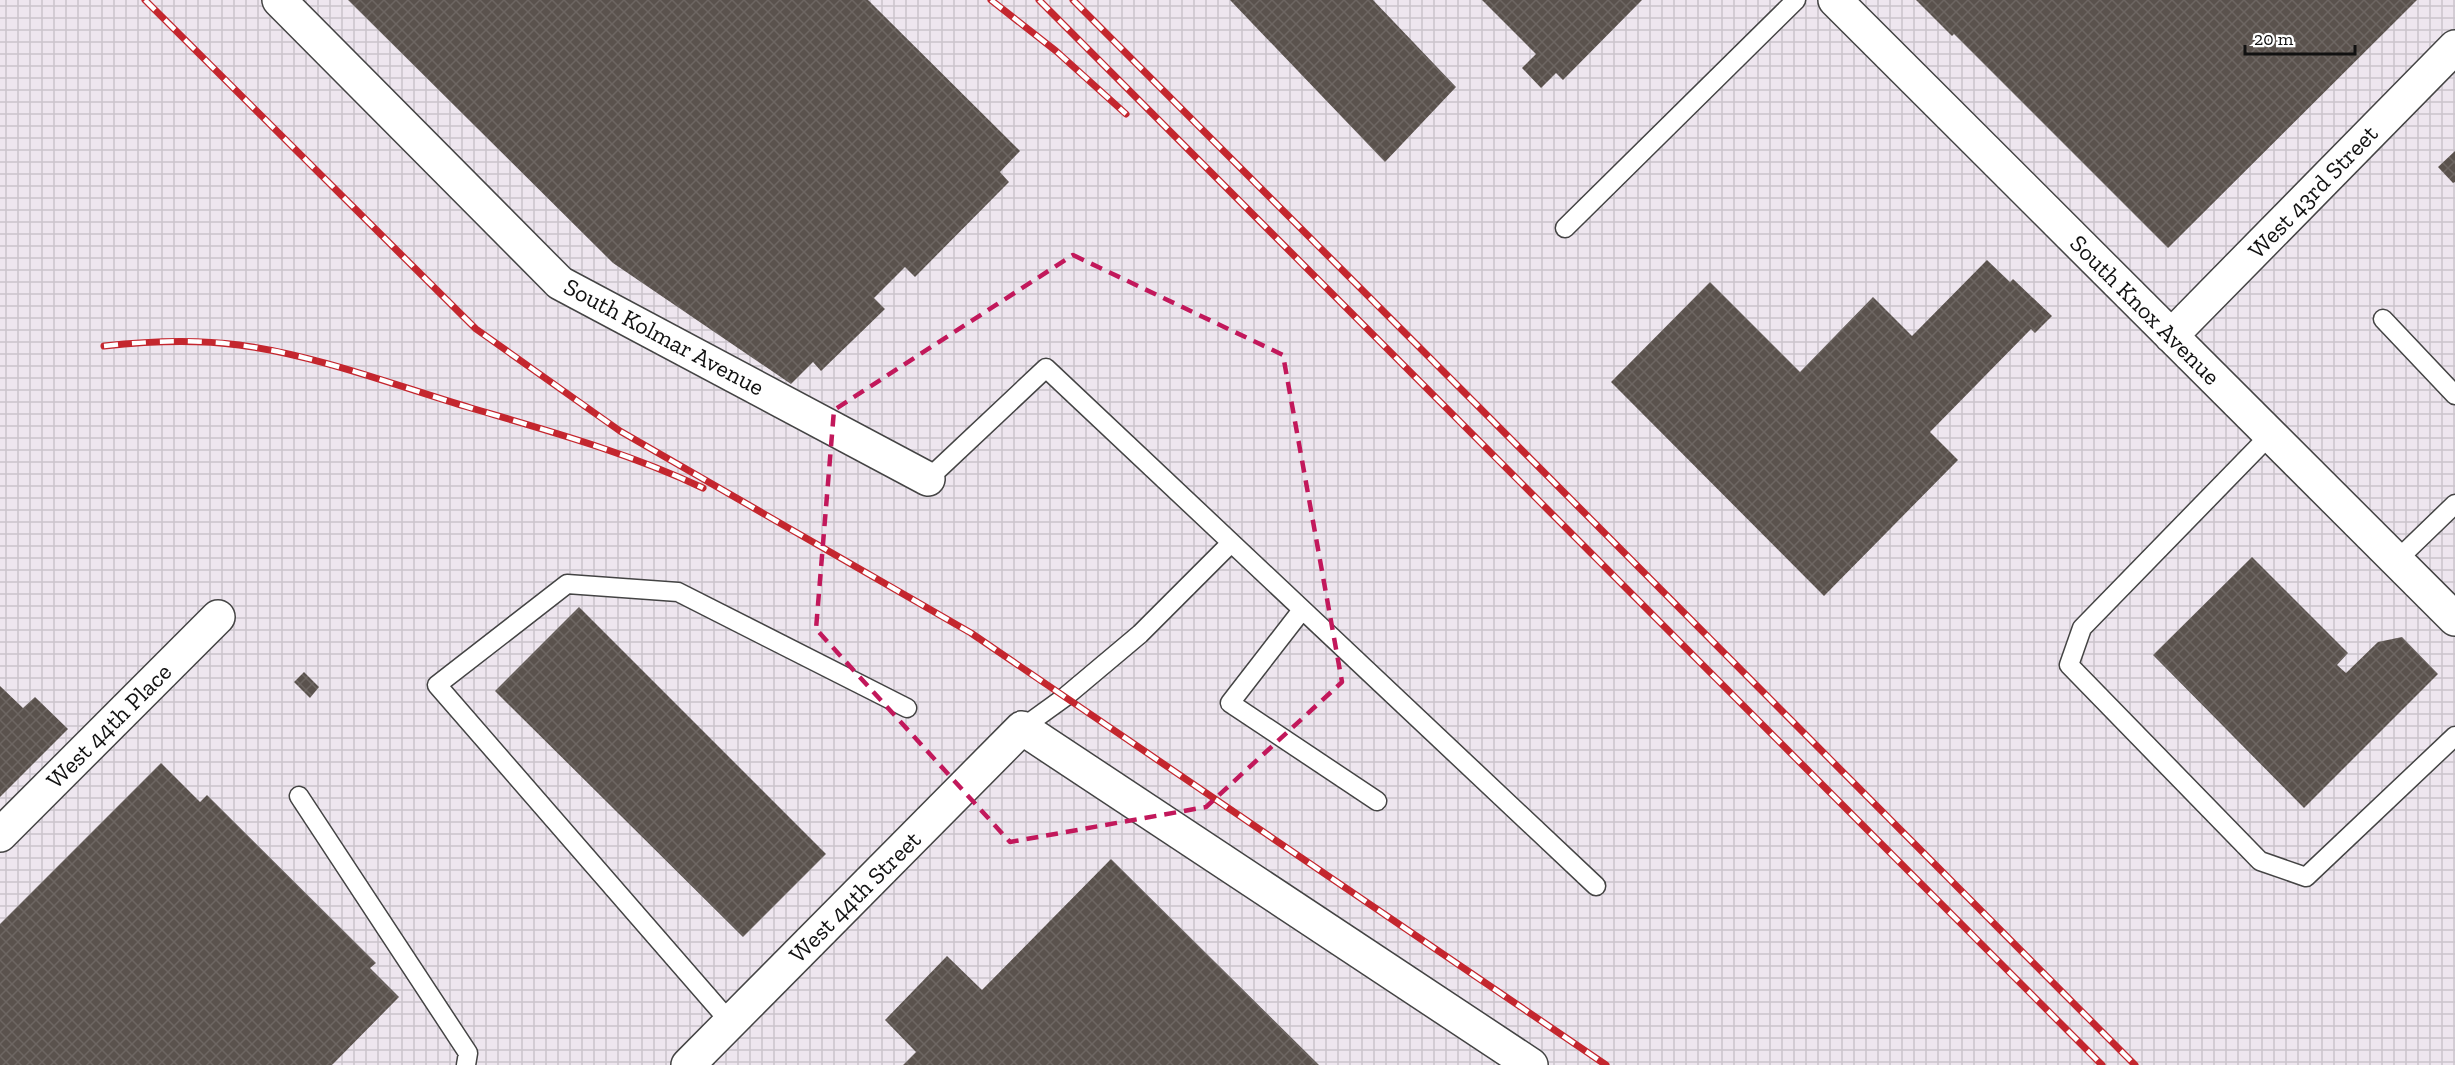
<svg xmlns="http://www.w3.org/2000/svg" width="2455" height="1065" font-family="'Zilla Slab',serif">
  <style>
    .industrial { fill: url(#industrial-grid) }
    .building { fill: url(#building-cross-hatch) }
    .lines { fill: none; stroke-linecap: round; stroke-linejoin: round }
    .service-casing { stroke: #444; stroke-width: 21 }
    .minor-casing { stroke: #444; stroke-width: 36 }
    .service { stroke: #fff; stroke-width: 18 }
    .minor { stroke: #fff; stroke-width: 33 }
    .rail-casing { stroke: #c4262e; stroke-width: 7 }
    .rail { stroke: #fff; stroke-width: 4.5; stroke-dasharray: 14; stroke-linecap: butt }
    .marked { fill: none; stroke: #c2185b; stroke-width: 4.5; stroke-dasharray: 12 8; stroke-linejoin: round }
    .labels { text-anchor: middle; stroke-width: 6; stroke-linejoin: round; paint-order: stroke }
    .street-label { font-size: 24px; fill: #111; stroke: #fff }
  </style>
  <defs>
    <pattern id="industrial-grid" width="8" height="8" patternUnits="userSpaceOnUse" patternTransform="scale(1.5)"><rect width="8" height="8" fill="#eee6ef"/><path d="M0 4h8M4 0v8" fill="none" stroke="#cbc4cc"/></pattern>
    <pattern id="building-cross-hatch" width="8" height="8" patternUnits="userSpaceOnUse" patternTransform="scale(1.5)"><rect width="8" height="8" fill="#5a524d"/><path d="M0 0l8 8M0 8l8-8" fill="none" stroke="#6d6662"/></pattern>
  </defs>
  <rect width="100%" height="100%" fill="#fffdf5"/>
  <path class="industrial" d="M0,0H2455V1065H0Z"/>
  <path class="building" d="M348,0H868L1020,151L1000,172L1009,182L915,277L905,267L874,298L885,309L821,371L813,362L791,384L613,263Z
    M1230,0H1373L1456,87L1385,162Z
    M1482,0H1642L1563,80L1556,73L1541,88L1522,68L1536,54Z
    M1916,0H2417L2168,248L1954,34L1952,36Z
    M2455,151V182L2453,183L2438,167Z
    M1987,260L2010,282L2013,279L2052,316L2035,333L2031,329L1930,432L1958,460L1824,596L1611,382L1710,282L1800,372L1873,297L1912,336Z
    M2252,557L2348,653L2337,665L2346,673L2378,642L2402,637L2438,674L2304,808L2153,655Z
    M579,607L826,854L743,937L495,691Z
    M304,672L319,687L310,698L294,682Z
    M0,686L23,708L35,697L68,729L0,797Z
    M161,763L200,802L207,795L376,963L370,968L399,997L332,1065H0V924Z
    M1111,859L1319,1065H903L916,1052L885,1020L947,956L982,990Z"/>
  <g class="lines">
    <g class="service-casing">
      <path id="service" d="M1565,228L1796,0
        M2383,319L2455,395
        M2270,435L2082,628L2069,665L2260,861L2306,877L2455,736
        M928,479L1046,368L1596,886
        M2396,561L2455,504
        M1302,610L1230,703L1377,801
        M1022,728L1065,697L1140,634L1231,543
        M299,796L468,1053L466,1065
        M730,1022L437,685L567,584L678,592L907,708"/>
    </g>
    <g class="minor-casing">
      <path id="minor" d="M279,0L560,283L928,479
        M1835,0L2455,619
        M2171,336L2455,47
        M0,835L218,617
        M688,1065L1022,728L1531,1065"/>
    </g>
    <use href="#service" class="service"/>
    <use href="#minor" class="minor"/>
    <g class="rail-casing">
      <path id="rail" d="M145,0L476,329L620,431L971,633L1606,1065
        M991,0L1056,51L1126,114
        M1039,0L2102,1065
        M1073,0L2135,1065
        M104,346C150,341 193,339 239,345C316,355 397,386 471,408C549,431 629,453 703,488"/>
    </g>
    <use href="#rail" class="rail"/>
  </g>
  <path class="marked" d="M1073,255L1283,355L1342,682L1206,807L1010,842L816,629L834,410Z"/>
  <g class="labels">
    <g class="street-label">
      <text transform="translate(2313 192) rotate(-46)" y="8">West 43rd Street</text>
      <text transform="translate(2145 310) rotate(45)" y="8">South Knox Avenue</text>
      <text transform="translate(664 337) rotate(28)" y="8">South Kolmar Avenue</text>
      <text transform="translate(109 726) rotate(-45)" y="8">West 44th Place</text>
      <text transform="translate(855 897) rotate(-45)" y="8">West 44th Street</text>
    </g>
  </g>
  <path d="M2245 45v9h110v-9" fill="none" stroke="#111111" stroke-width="3"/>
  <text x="2254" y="45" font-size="18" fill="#111111" stroke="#ffffff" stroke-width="4.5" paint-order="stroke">20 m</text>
</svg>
